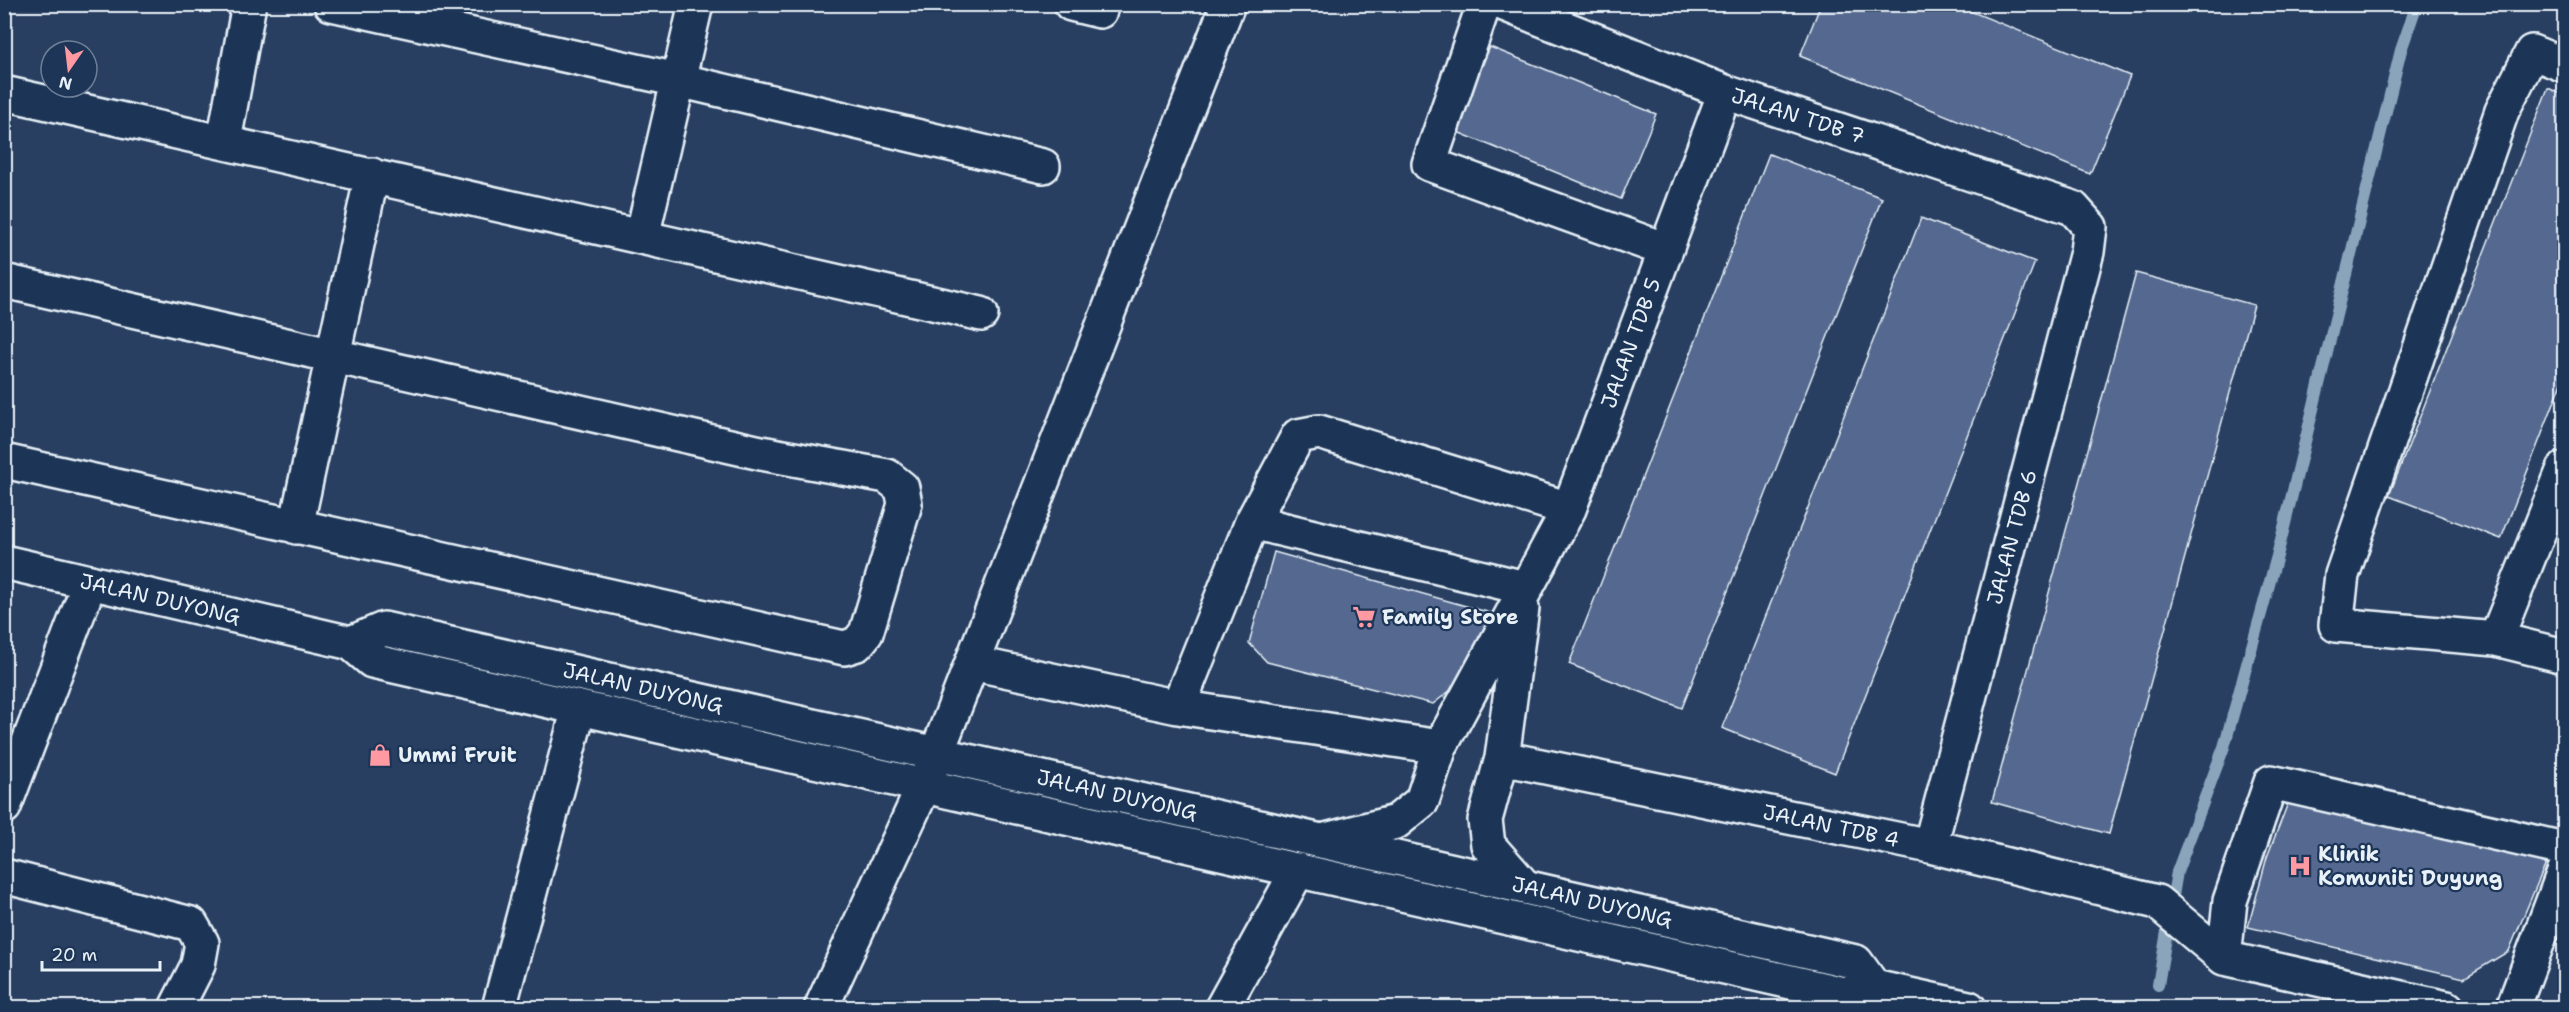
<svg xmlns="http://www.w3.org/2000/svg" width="2569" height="1012" font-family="'Shantell Sans',sans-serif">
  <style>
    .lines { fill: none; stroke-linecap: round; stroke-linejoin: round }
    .stream { stroke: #8aa5bb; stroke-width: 12 }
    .building { fill: #546990; stroke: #e8f1f8; stroke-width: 1.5 }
    .minor-casing { stroke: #e8f1f8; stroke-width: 38 }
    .major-casing { stroke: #e8f1f8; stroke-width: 38 }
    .minor { stroke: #1d3557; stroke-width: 33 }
    .major { stroke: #1d3557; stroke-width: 33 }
    .labels { text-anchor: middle; stroke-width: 4.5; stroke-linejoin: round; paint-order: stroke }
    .street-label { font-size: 21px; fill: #e8f1f8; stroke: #1d3557 }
    .poi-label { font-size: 21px; font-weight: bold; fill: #e8f1f8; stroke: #1d3557; text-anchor: start }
  </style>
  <rect width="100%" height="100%" fill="#283f62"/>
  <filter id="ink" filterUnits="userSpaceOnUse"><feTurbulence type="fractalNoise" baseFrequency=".0167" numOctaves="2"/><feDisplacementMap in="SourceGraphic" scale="12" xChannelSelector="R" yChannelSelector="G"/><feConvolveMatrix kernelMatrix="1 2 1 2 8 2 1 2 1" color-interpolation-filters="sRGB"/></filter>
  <g filter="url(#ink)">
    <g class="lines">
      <path class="stream" d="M2158,985L2177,872L2224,747L2277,556L2401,50L2417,4"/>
    </g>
    <path class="building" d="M1821,4H1953L2130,76L2090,174L1800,56Z
      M1490,47L1656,114L1621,199L1455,131Z
      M2548,88L2564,95V377L2501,539L2389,496Z
      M1769,154L1882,198L1682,708L1569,664Z
      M1921,218L2035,262L1835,773L1722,728Z
      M2136,273L2254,305L2109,834L1992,802Z
      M1274,552L1491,613L1474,672L1433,704L1267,662L1249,643Z
      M2288,803L2548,858L2509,951L2464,978L2248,927L2267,857Z"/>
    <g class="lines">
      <g class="minor-casing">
        <path id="minor" d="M331,4L678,80L1043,166
          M1071,4L1100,11
          M1484,4L1429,164L1666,250
          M1504,4L1725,92L2073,208L2090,227L2087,252L1930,846
          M2564,65L2532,52L2502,111L2342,575L2336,625L2496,639L2564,656
          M4,93L981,314
          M224,141L249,4
          M642,237L696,4
          M4,281L761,453L887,476L902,488L905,504L866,633L857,644L844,648L4,461
          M1252,522L1525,588
          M296,527L372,175
          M1522,608L1502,758L1485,820L1488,845L1525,887
          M2496,639L2564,469
          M972,663L1178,707L1440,747
          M1178,707L1252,522L1298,436L1319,432L1569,509
          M1502,758L1930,846L2157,902L2224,958L2447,1008
          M4,807L90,582
          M1322,841L1396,822L1422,801L1440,747L1569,509L1725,92
          M4,876L191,924L202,943L198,965L176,1008
          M2224,958L2230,901L2271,782L2564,849
          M499,1008L579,708
          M821,1008L924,786L1228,4
          M1222,1008L1298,870
          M2513,1008L2564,872"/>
      </g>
      <g class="major-casing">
        <path id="major" d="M4,562L351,643L372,661L1844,994L1874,987L1969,1008
          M351,643L384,629L1856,962L1874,987"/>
      </g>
      <use href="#minor" class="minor"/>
      <use href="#major" class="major"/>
    </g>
  </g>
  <defs>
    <g id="supermarket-bare" transform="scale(1.8)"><path d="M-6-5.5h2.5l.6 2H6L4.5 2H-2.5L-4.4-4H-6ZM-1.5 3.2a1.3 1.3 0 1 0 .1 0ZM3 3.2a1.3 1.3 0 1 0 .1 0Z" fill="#ff9aa2" stroke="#1d3557" stroke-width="2.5" paint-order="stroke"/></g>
    <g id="shop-bare" transform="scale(1.8)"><path d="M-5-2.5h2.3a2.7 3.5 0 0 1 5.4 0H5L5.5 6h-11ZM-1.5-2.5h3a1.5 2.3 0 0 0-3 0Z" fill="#ff9aa2" stroke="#1d3557" stroke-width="2.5" paint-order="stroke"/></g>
    <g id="hospital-bare" transform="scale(1.8)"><path d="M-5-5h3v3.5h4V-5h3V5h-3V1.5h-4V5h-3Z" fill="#ff9aa2" stroke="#1d3557" stroke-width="2.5" paint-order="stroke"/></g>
  </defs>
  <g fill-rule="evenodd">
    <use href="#supermarket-bare" x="1364" y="617"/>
    <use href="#shop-bare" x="380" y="755"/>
    <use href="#hospital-bare" x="2300" y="866"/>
  </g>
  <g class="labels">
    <g class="street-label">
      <text transform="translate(1798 116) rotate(18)" y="7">JALAN TDB 7</text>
      <text transform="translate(1631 343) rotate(-70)" y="7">JALAN TDB 5</text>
      <text transform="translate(2012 537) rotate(-75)" y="7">JALAN TDB 6</text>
      <text transform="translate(160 599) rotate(13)" y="7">JALAN DUYONG</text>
      <text transform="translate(643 688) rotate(13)" y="7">JALAN DUYONG</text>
      <text transform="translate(1117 795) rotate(13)" y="7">JALAN DUYONG</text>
      <text transform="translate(1831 826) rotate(12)" y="7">JALAN TDB 4</text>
      <text transform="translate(1592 902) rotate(13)" y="7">JALAN DUYONG</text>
    </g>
    <g class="poi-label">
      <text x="1382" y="624">Family Store</text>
      <text x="398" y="762">Ummi Fruit</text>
      <text x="2318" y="861">Klinik<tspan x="2318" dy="24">Komuniti Duyung</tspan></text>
    </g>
  </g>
  <rect width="2569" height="1012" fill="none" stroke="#1d3557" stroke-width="24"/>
  <rect x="12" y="12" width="2545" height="988" fill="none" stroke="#e8f1f8" stroke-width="2" filter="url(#ink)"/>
  <g transform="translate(69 69) rotate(194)"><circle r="28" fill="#1d3557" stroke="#6e8097" stroke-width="1.5"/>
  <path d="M0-4.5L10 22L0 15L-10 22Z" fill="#ff9aa2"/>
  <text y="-9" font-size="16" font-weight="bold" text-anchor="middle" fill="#e8f1f8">N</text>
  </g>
  <path d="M42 961v9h118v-9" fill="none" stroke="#e8f1f8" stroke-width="3"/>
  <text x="51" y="961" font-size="18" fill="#e8f1f8" stroke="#1d3557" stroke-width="4.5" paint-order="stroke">20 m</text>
</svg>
